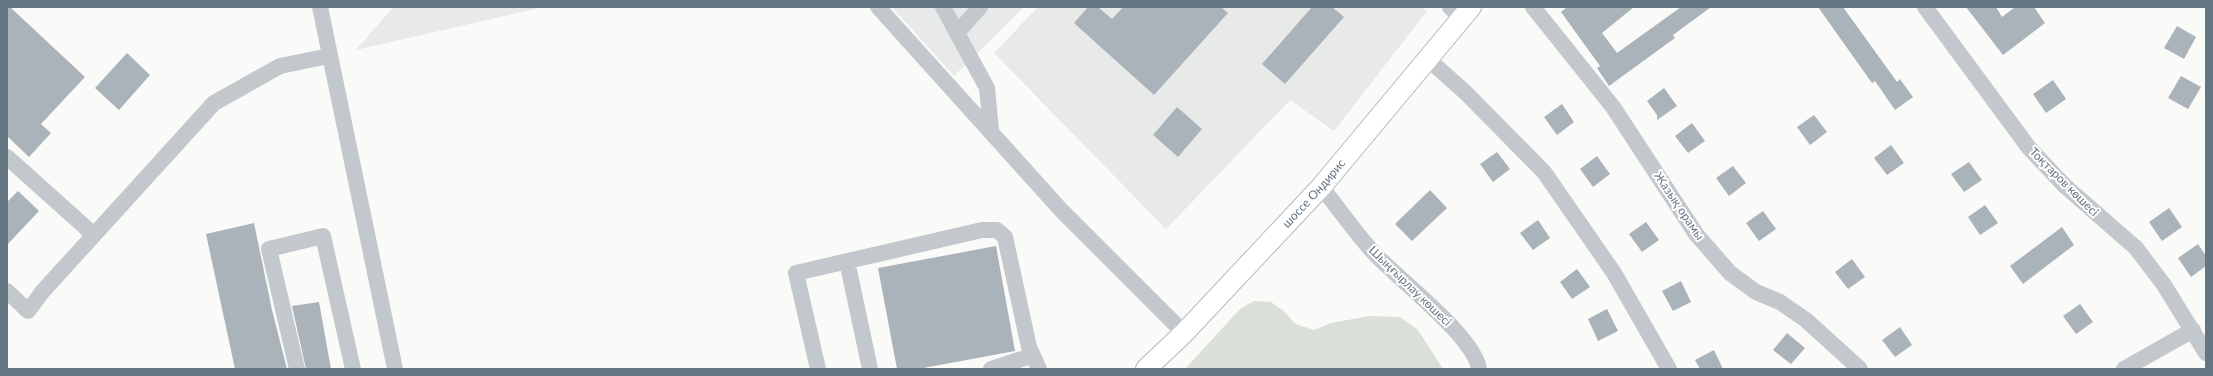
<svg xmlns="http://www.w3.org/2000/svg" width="2213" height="376" font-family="Lato,sans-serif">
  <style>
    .built { fill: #e8e9e9 }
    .green { fill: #dadfd7 }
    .building { fill: #aab3b9 }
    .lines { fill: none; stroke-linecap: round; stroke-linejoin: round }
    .major-casing { stroke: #b5babe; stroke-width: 22 }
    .minor { stroke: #c3c8cc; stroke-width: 16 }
    .major { stroke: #fff; stroke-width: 20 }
    .labels { text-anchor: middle; stroke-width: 4; stroke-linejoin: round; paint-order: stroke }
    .street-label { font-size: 12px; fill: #657683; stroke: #fff }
  </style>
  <rect width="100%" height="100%" fill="#fafaf8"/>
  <path class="built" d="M393,7H544L356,50Z
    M892,7H1024L954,76Z
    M1038,7H1422L1427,11L1334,131L1290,100L1166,229L994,53Z"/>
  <path class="green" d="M1254,301L1271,302L1285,312L1295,324L1314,330L1331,323L1370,316L1400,317L1418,330L1443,369H1185L1240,309Z"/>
  <path class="building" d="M7,7H10L85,77L41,124L51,133L29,157L7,136Z
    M1088,7H1098L1112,19L1123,7H1221L1228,13L1154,95L1074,23Z
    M1312,7H1332L1344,17L1285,84L1262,64Z
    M1567,7H1634L1602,33L1617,53L1681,7H1711L1673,35L1675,38L1609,86L1597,68L1600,66L1561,12Z
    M1818,7H1843L1897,82L1900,79L1913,97L1895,110L1875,81L1872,83Z
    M1966,7H1996L2002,17L2015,7H2034L2045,23L2003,55Z
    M2177,26L2196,37L2184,59L2164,48Z
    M127,53L150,75L119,110L95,88Z
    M2181,76L2201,87L2188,109L2168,98Z
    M2053,80L2066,99L2046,113L2033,94Z
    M1664,88L1677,106L1657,120V115L1647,101Z
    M1562,104L1574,122L1557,135L1544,117Z
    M1177,107L1202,129L1178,157L1153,135Z
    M1814,115L1827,132L1810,145L1797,127Z
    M1692,123L1705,141L1688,153L1675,136Z
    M1891,145L1904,163L1887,175L1874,158Z
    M1497,152L1510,169L1493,182L1480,164Z
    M1597,156L1610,174L1593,187L1580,169Z
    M1969,162L1982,180L1964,192L1951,174Z
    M1733,166L1746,183L1729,196L1716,178Z
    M1430,190L1447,208L1412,241L1395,224Z
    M18,191L39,211L7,245V202Z
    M1985,205L1998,223L1980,235L1968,217Z
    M2169,208L2182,227L2162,241L2149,222Z
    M1763,211L1776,229L1759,241L1746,223Z
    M1538,220L1550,238L1533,250L1520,233Z
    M1646,222L1659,240L1642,252L1629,234Z
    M254,223L272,310L287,369H235L206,234Z
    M2062,227L2074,245L2023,284L2010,266Z
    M2198,244L2206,256V266L2191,277L2178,258Z
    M996,246L1015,351L918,369H897L878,268Z
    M1852,259L1865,277L1848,289L1835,272Z
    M1577,269L1590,287L1572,299L1560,282Z
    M1681,281L1691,302L1673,311L1662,291Z
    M319,302L331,369H306L292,306Z
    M2080,304L2093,322L2076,334L2063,316Z
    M1607,309L1618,331L1598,341L1588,319Z
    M1900,327L1912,345L1895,357L1882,340Z
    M1787,333L1805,348L1791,364L1773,350Z
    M1714,350L1723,369H1700L1695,360Z"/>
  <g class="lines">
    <g class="major-casing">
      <g id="major">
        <path id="s1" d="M1146,369L1184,333L1321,187L1471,7"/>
      </g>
    </g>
    <path class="minor" d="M320,7L395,369
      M878,7L1062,211L1184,333
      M943,7L957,33
      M980,7L957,33L987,88L991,130
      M1450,7L1462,17
      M1533,7L1613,107L1696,234L1730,273L1756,292L1780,302L1806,320L1860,369
      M1925,7L2029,148L2065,186L2136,248L2164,285L2206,353
      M1428,59L1466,93L1544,172L1614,273L1669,369
      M7,157L94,235
      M1321,187C1339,208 1355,233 1374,253C1399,280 1474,336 1479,369
      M847,261L870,369
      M7,291L28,311L43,291L214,103L280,66L329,56
      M297,369L269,249L323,236L353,369
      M818,369L796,273L982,230H997L1005,237L1029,347L1039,369
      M991,369L1031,356
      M2124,369L2193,330"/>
    <use href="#major" class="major"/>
  </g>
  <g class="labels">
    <g class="street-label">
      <text transform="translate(2064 182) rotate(45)" y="4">Тоқтаров көшесі</text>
      <text dy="4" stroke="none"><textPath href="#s1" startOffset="243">шоссе Ондирис</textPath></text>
      <text transform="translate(1679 206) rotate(56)" y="4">Жазық орамы</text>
      <text transform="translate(1410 286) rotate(44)" y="4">Шыңғырлау көшесі</text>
    </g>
  </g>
  <rect width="2213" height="376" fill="none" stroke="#657683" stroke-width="16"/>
</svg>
